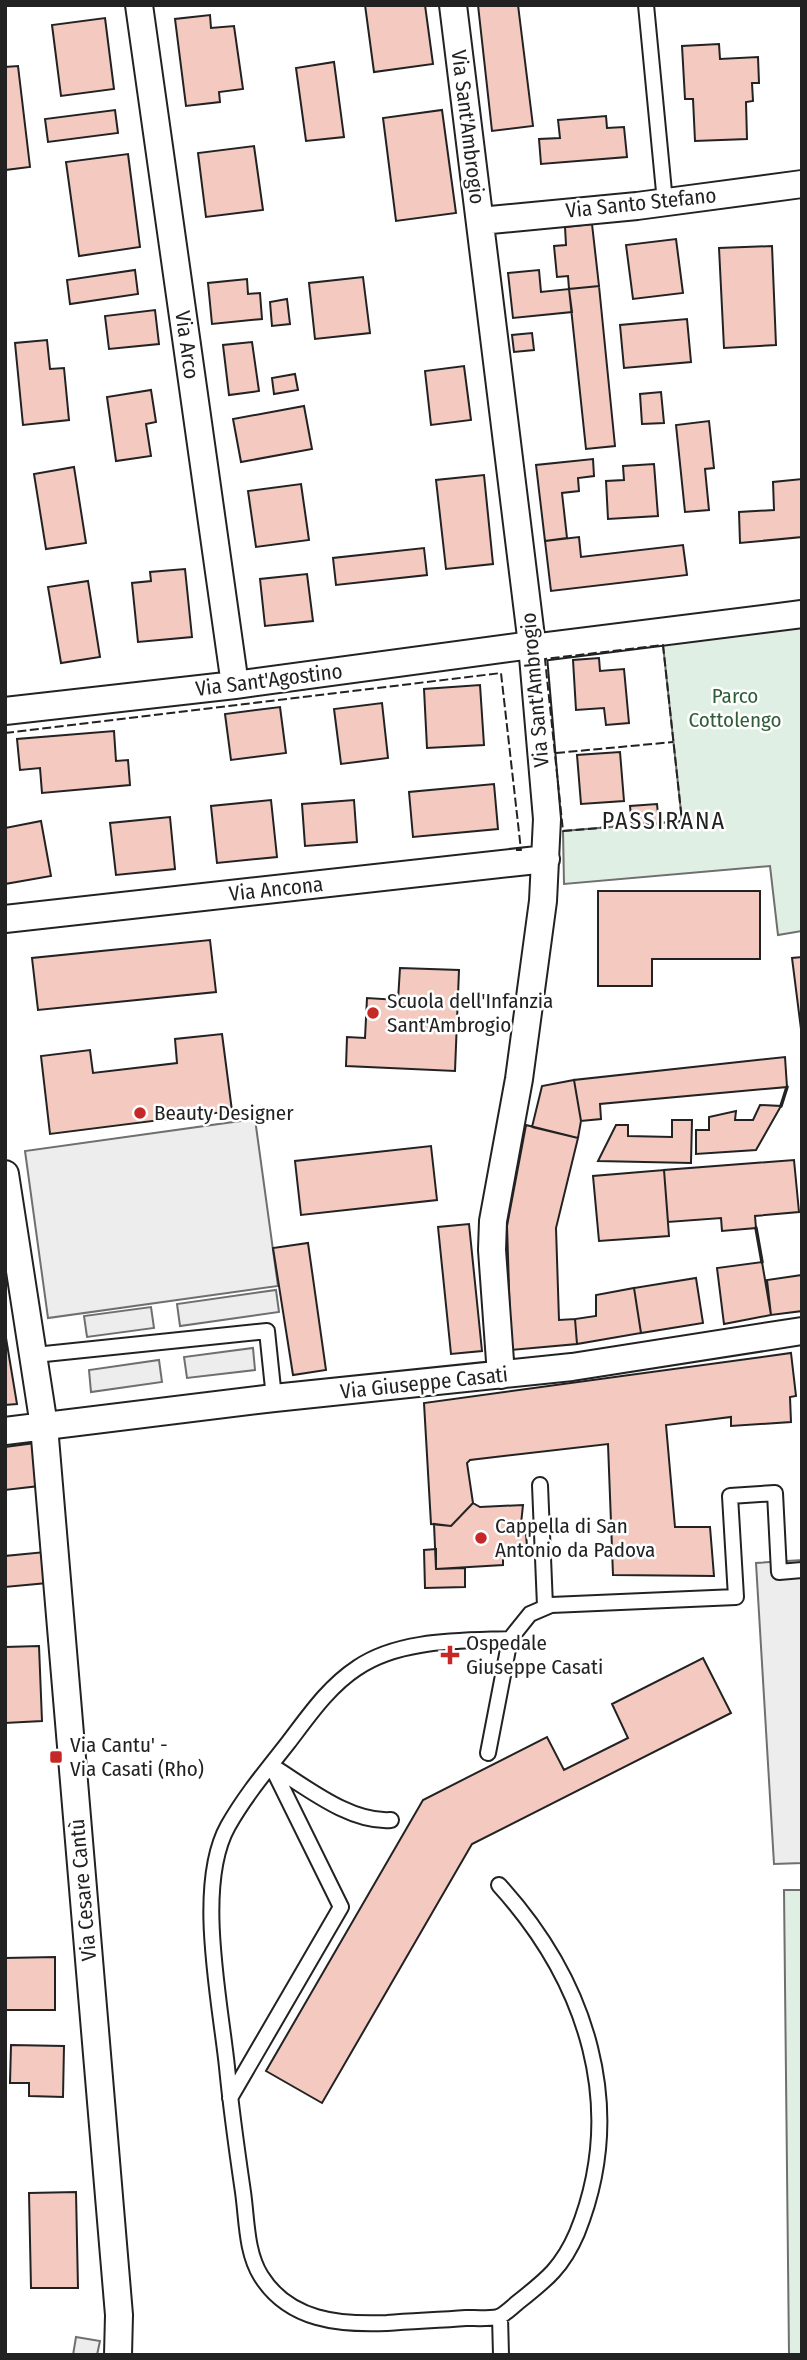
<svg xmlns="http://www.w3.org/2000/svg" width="807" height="2360" font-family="'Fira Sans Condensed',sans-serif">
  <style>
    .green { fill: #e0efe3; stroke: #6f6f6f; stroke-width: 2 }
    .parking { fill: #ededed; stroke: #6f6f6f; stroke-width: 2 }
    .building { fill: #f3c9c0; stroke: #222; stroke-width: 2 }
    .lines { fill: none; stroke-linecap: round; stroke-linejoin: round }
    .lane-casing { stroke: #222; stroke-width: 18 }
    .street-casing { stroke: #222; stroke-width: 30 }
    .lane { stroke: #fff; stroke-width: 14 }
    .street { stroke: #fff; stroke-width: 26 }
    .fence { stroke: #222; stroke-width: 2; stroke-dasharray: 9 3.5; stroke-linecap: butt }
    .wall { stroke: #222; stroke-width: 3.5 }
    .poi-dot { fill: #c62828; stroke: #fff; stroke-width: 2.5 }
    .labels { text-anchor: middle; stroke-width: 5; stroke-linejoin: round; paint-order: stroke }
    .street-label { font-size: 21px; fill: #222; stroke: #fff }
    .park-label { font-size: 21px; fill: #2f5e38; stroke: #fff }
    .poi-label { font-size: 21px; fill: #222; stroke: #fff; text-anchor: start }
    .quarter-label { font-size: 24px; letter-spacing: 2px; fill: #222; stroke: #fff }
  </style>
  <rect width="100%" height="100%" fill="#fff"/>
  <path class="green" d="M802,626V931L778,935L770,866L564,884L563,831L682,821L663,645Z
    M784,1890H802V2355H789Z"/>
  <path class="parking" d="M255,1119L278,1286L48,1318L25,1151Z
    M276,1290L279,1312L180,1326L177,1304Z
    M151,1307L154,1328L87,1337L84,1316Z
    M253,1348L255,1370L187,1378L184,1357Z
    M159,1360L162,1382L91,1392L89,1370Z
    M802,1560V1863L774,1864L756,1563Z
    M76,2337L100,2341L97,2355H73Z"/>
  <path class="building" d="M365,5H425L433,64L374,72Z
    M478,5H518L533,126L492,131Z
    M210,15L211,28L234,26L243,89L219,92L220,102L186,106L175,19Z
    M105,18L114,89L61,96L52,25Z
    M719,44L720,59L758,57L759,83H752L753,101L746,102L747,139L695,141L693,99H685L682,46Z
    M334,62L344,137L306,141L296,68Z
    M18,66L30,167L5,170V67Z
    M115,110L118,133L48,142L45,119Z
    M442,110L456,213L396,221L383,118Z
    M606,116L607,128L624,127L627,157L541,164L539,139L560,138L558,120Z
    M254,146L263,210L206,217L198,153Z
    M128,154L140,247L79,256L66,162Z
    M592,224L599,286L569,289L568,276L557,277L554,246L566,245L565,227Z
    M676,239L683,293L633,299L626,245Z
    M772,246L776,345L724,348L719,248Z
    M135,270L138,294L70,304L67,280Z
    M539,270L541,292L569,289L572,312L513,318L508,273Z
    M363,277L370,333L315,339L309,283Z
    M247,279L248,294L260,293L262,319L212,324L208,283Z
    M599,286L615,446L586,449L569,289Z
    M287,299L290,324L272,326L270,302Z
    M155,310L159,344L109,349L105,316Z
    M687,319L691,362L624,368L620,325Z
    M532,333L534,350L514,352L512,335Z
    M47,340L50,369L64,368L69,420L23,425L15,343Z
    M252,342L259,391L229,395L223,345Z
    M464,366L471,420L431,425L425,371Z
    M295,374L298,390L274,394L272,378Z
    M151,390L156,422L146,424L151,456L116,461L107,397Z
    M661,392L664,423L642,424L640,394Z
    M304,406L312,449L241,462L233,419Z
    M709,421L714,468L705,469L709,510L685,512L676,425Z
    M593,459L594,476L578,478L579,491L562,493L567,538L545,541L536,465Z
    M654,464L658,516L608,519L606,481L624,480L623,466Z
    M74,467L86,543L46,549L34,474Z
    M484,475L493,564L446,569L436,480Z
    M802,479V537L740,543L739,512L774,510L773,482Z
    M301,484L309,540L256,547L248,491Z
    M579,537L581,557L683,545L687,575L551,591L545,541Z
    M424,548L427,575L336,585L333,558Z
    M185,569L192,637L138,642L132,583L151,581L150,572Z
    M307,574L313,621L265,626L260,579Z
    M88,581L100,657L61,663L48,587Z
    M599,658L600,671L624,669L629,723L606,725L604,708L576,710L573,660Z
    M480,685L484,745L427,748L424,689Z
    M382,703L388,758L341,764L334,709Z
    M280,707L286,753L231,760L225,714Z
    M114,731L116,761L128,760L130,785L42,793L40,768L20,770L17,739Z
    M620,752L624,801L581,804L577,755Z
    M494,784L498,829L413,837L409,792Z
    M271,800L277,857L217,863L211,806Z
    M354,800L357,842L305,846L302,804Z
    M657,804L659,824L632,826L630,806Z
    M170,817L175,869L116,875L110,823Z
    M41,821L51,876L5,884V828Z
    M598,891H760V959H652V986H598Z
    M210,940L216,992L38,1010L32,958Z
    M802,957V1037L792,958Z
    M400,968L459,970L455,1071L346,1066L347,1037L365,1038L367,998L398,1000Z
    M222,1034L232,1111L50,1134L41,1056L90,1050L93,1073L177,1063L175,1039Z
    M785,1057L787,1087L600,1104L601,1119L581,1121L574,1080Z
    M574,1080L581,1121L578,1138L532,1127L542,1086Z
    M760,1105L781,1106L756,1150L696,1154V1130H709V1117L736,1111L735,1120H753Z
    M672,1120H692L691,1163L598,1161L616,1125H628V1136L672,1137Z
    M526,1125L578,1138L556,1228L559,1320L575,1319L577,1344L511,1350L507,1226Z
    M431,1146L437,1200L301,1215L295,1161Z
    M794,1160L799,1212L755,1216L756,1228L722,1231L721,1218L668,1222L664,1170Z
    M664,1170L669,1236L599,1241L593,1176Z
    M469,1224L482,1351L451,1354L438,1227Z
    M308,1243L326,1370L293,1375L273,1248Z
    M762,1262L771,1315L724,1324L717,1268Z
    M802,1275V1311L771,1315L767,1280Z
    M696,1278L703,1323L641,1333L634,1288Z
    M634,1288L641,1333L577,1344L575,1319L596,1316V1295Z
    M5,1332L17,1404L5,1405Z
    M791,1353L796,1396L790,1397L791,1422L731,1426V1417L666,1425L675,1527H710L714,1576L613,1575L608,1444L470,1460L467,1463L473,1503L451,1526L431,1524L424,1403Z
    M35,1443L39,1486L5,1490V1447Z
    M473,1503L480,1507L523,1505L521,1524L525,1523L528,1557H503V1565L436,1569L434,1524L451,1526Z
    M436,1549V1569L465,1568V1587L425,1588L424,1550Z
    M45,1552L47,1583L5,1587V1556Z
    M39,1646L42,1721L5,1723V1647Z
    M703,1658L731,1713L472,1844L322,2103L266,2071L423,1800L547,1737L564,1770L628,1738L612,1704Z
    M55,1957V2010H5V1958Z
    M11,2045L64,2046L63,2097L29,2096V2083H10Z
    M76,2192L78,2288H31L29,2193Z"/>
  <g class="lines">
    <g class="lane-casing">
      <path id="lane" d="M646,5L665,202
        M35,1355L267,1331L274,1398
        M540,1485L545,1606
        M488,1753L510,1639
        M272,1766C306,1787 350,1823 391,1820
        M499,1885C587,1982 628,2107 577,2233C562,2268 546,2280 517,2303C511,2308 504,2315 498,2317C488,2319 476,2318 466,2318C440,2320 414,2321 387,2323C340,2325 289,2321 261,2276C246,2252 247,2220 243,2192C237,2151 231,2109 227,2067C220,2000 195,1885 228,1826C245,1796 266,1771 288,1743C308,1717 328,1687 357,1668C399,1639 461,1641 510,1639L530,1614L551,1605L736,1597L730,1496L775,1493L779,1572L802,1570
        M230,2098L341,1907L271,1765
        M500,2317L501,2355"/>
    </g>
    <g class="street-casing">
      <path id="street" d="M139,5L235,685
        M453,5L532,645L547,819L543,901L519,1079L493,1221L492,1250L501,1375
        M480,221L637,206L802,184
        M532,648L802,614
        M5,711L235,685L532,645
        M5,919L546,859
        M5,1174L44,1426L119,2315L118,2355
        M5,1431L274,1398L572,1367L802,1331"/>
    </g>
    <use href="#lane" class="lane"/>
    <use href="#street" class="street"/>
    <path class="fence" d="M663,645L682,821L563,831L545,659Z
      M5,733L501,673L521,850H516
      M556,753L673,742"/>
    <path class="wall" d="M781,1106L787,1087
      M756,1228L762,1262"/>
  </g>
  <g class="poi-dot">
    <circle cx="373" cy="1013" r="7"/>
    <circle cx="140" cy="1113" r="7"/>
    <circle cx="481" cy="1538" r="7"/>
    <path d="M446.5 1644.5h7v7h7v7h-7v7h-7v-7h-7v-7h7z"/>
    <rect x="49" y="1750" width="14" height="14" rx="3.5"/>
  </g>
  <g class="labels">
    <g class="street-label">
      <text transform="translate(468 127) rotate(83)" y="7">Via Sant'Ambrogio</text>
      <text transform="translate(641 203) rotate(-6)" y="7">Via Santo Stefano</text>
      <text transform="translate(187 345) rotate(82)" y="7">Via Arco</text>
      <text transform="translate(269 680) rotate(-7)" y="7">Via Sant'Agostino</text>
      <text transform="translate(535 690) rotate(-95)" y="7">Via Sant'Ambrogio</text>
      <text transform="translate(276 889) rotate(-6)" y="7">Via Ancona</text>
      <text transform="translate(424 1383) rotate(-6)" y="7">Via Giuseppe Casati</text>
      <text transform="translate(83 1890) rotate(-95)" y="7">Via Cesare Cantù</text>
    </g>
    <g class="park-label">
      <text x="735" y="703">Parco<tspan x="735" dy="24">Cottolengo</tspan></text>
    </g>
    <g class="poi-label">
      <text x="387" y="1008">Scuola dell'Infanzia<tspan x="387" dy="24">Sant'Ambrogio</tspan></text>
      <text x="154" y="1120">Beauty Designer</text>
      <text x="495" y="1533">Cappella di San<tspan x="495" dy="24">Antonio da Padova</tspan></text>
      <text x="466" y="1650">Ospedale<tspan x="466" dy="24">Giuseppe Casati</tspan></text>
      <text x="70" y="1752">Via Cantu' -<tspan x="70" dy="24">Via Casati (Rho)</tspan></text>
    </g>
    <g class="quarter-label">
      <text x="664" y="829">PASSIRANA</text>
    </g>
  </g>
  <rect width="807" height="2360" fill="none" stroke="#222222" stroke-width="14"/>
</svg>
